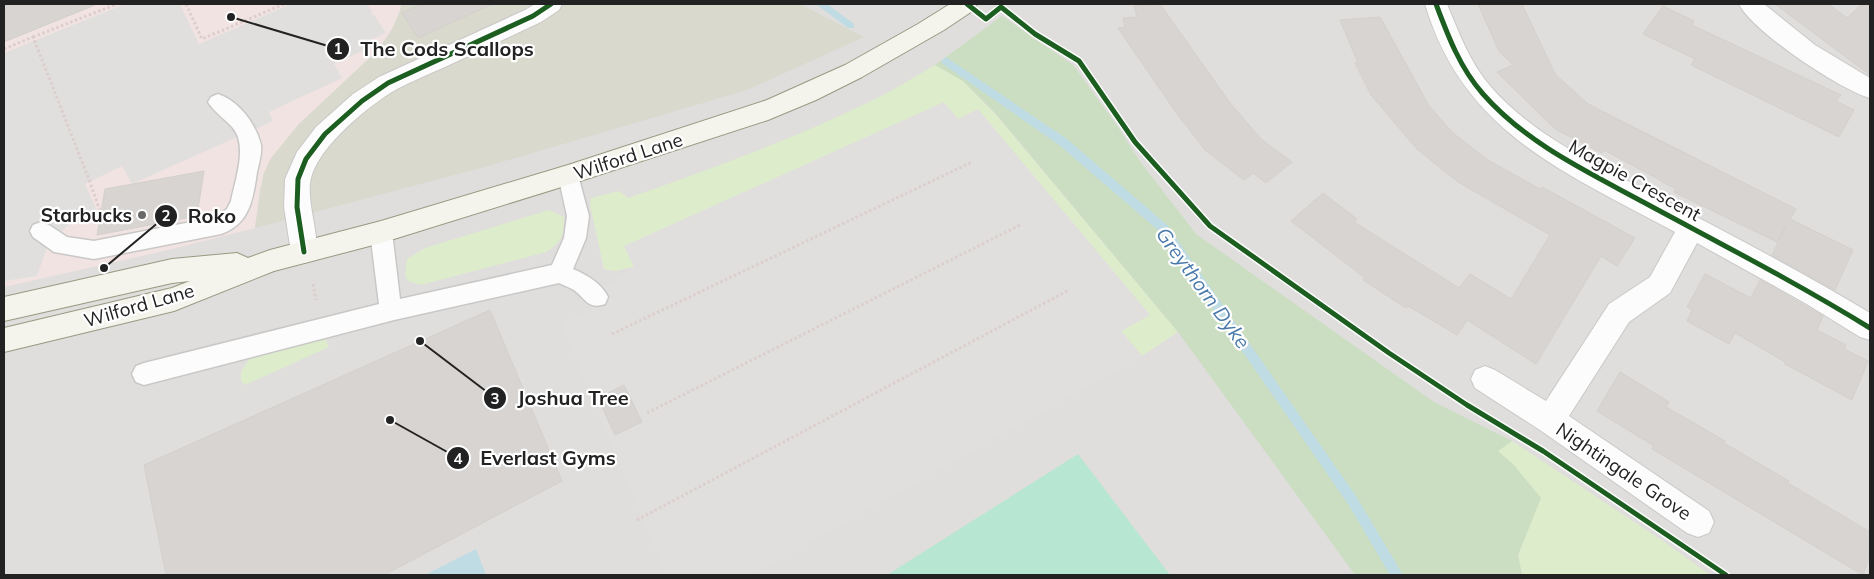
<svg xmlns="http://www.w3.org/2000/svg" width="1874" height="579" font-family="Mulish,sans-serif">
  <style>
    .residential { fill: #dfdedc }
    .commercial { fill: #f1e3e1 }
    .construction { fill: #d9d9cd }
    .grass { fill: #ddeccb }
    .forest { fill: #cbdec1 }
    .pitch { fill: #b7e6d2 }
    .parking { fill: #e0dfde }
    .water { fill: #bfdbe3 }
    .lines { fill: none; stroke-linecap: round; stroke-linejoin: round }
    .stream { fill: #bfdbe3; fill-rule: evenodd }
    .building { fill: #d7d4d2; stroke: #d3d0cc }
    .lane-casing { stroke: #c9c8c7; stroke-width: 3 }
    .street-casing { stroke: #c9c8c7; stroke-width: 2 }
    .secondary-casing { stroke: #999a82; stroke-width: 2 }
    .path { stroke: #dccecd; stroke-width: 3; stroke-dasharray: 2.5 2.5; stroke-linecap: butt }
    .lane { fill: #fdfcfc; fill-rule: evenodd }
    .street { fill: #fdfcfc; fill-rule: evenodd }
    .secondary { fill: #f4f4ed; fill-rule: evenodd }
    .cycleway-casing { stroke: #fff; stroke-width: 8 }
    .cycleway { stroke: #1b5e20; stroke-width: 5 }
    .poi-dot { fill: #6a6968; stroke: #fff; stroke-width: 2 }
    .labels { text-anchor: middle; stroke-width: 4.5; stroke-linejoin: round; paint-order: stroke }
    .street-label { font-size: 19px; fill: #222; stroke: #fff }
    .poi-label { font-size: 19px; font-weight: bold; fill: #222; stroke: #fff; text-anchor: end }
    .water-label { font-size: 20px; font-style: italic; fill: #4a7aab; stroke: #fff }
    .leader { fill: none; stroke: #222; stroke-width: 2 }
    .callout-dot { fill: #222; stroke: #fff; stroke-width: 2 }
    .mark-label { font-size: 15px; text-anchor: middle; font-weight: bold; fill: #fff }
    .callout-label { font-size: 20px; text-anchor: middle; font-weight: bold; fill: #222; stroke: #fff; stroke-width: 4.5; stroke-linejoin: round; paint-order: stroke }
  </style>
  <rect width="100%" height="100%" fill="#f0eeeb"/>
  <path class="residential" d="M4,4H1870V575H4Z"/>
  <path class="commercial" d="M4,4H401V7L392,29L378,50L298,125L260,188L255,228L164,251L4,287Z"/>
  <path class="construction" d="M401,4H800L864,37L747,90L488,166L255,228L263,175L271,158L298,125L378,50L392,29L399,15Z"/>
  <path class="grass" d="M935,65L963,81L997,116L1178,332L1142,356L1121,331L1149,315L958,119L789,174L625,246L634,267L614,271L604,269L590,205L591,198L619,191L628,198C710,169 791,140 869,102C892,91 913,78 935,65Z
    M549,210L564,217C564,237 562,242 546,252L421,285L408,281L405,276L407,259L425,248Z
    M325,339L329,347L245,385L241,381V372L250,358Z
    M1512,441L1663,541L1710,575H1522L1518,555L1531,523L1498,451Z"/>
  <path class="forest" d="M1002,16L1073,65L1116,124L1139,160L1196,234L1434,402L1512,441L1498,451L1514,465L1541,498L1518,555L1522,575H1355L1178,332L997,115L963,81L935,65Z"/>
  <path class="pitch" d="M1078,454L1170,575H887Z"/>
  <path class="parking" d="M125,4H180L199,44L291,4H367L372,11L371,14L374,15L386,33L363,43L366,49L334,64L342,78L269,112L273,121L132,184L122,166L85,184L97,211L67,226L47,247L37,276L4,281V53Z
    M944,102L958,119L978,109L1150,315L1121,331L1142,356L751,575H666L561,323L589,311L607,286L634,267L624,246Z"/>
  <path class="water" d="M476,549L486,575H425Z"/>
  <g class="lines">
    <path class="stream" d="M816,4H827L854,24V28H848Z
      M946,57L1067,139L1167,225L1356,496L1403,575H1390L1348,504L1159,231L1059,145L943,64L941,61Z"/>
  </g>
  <path class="building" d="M4,4H95V5L4,42Z
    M423,4H492L418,38L402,13Z
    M1160,4L1230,103L1261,139L1292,162L1266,183L1253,173L1244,180L1205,150L1175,111L1118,28L1125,27L1123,18L1137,17L1134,6Z
    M1478,4H1522L1555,74L1588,104L1796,209L1790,219L1853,250L1835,290L1772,255L1786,226L1777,242L1674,192L1676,189L1662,182V181L1604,150L1602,153L1555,129L1497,72L1513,65L1499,51Z
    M1775,4H1828L1847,18L1862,4H1870V75Z
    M1663,6L1694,21L1692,25L1841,95L1836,101L1854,110L1839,137L1691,65L1695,59L1643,34Z
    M1380,17L1429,106L1453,133L1488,160L1540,189L1542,187L1635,238L1617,266L1601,256L1536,364L1467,320L1457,335L1408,306L1406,308L1363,280L1365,278L1291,221L1323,193L1357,219L1354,222L1459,288L1470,274L1511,299L1550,235L1458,182L1417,149L1371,95L1355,63H1358L1340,20Z
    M204,171L197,216L97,235L105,189Z
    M1705,274L1751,298L1760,280L1823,316L1817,330L1846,345L1844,349L1868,361L1852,400L1785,364V362L1735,333L1729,344L1687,321L1692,310L1687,307Z
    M490,310L562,481L384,575H166L144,465Z
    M1620,372L1669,402L1666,407L1725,441L1724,443L1789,481L1788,483L1870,532V555L1863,575L1652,449L1654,446L1597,411Z
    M624,385L642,422L615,435L598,398Z"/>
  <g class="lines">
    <g class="lane-casing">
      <path id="lane" d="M218,94C239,101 256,124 261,145C262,153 259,164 257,172C253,199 250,224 221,234L94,259L54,252L33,237L30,231L33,225L41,222L49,225L67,237L94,241L216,217L227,209L231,201C235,180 248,147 233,128C225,119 214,112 208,102L211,97Z
        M568,167L575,169L578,175L589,216L586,238L573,269C587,275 601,283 608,297L605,304C588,310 586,299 574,290C569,287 563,285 559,283L394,320L144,385L136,382L132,374L136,366L144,363L379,304L370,232L373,226L381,223L389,226L392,232L400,299L552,265L564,238L567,216L558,175L561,169Z"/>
    </g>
    <g class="street-casing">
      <path id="street" d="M535,4H562L559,10L541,22C509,37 477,52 445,67C429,74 412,81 397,89C369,105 319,146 311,178C305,203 323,241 314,260L304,263L294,260L291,252L284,207L285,179L297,152L316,127L353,94L379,77L525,10Z
        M1425,4H1447C1459,33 1470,63 1491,87C1534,136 1595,164 1651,193C1725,232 1799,270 1870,313V340L1860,337L1805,303L1697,243L1670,293L1629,322L1569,416L1709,511L1714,522L1709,533L1698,537L1687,533L1540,430L1475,388L1471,379L1475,370L1485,366L1495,370L1546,401L1609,304L1650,277L1675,232C1566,173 1463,133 1425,4Z
        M1739,4H1764L1815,45L1870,78V98C1840,90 1752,31 1739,4Z"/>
    </g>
    <g class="secondary-casing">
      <path id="secondary" d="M950,4H977L974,10L944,30L862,77L816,100L768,120L568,185L381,243L274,271L174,311L4,352V328L172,288L190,281L172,283L4,321V297L172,259L237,253L248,258L270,250L381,221L568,165L767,100L845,65L918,24Z"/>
    </g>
    <path class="path" d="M186,4L202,39L284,4
      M33,37L117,4
      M4,49L33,37L90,182L100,211L99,220
      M313,284L316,300
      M612,334L972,162
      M647,413L1020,225
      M637,520L1069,290"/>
    <use href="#lane" class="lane"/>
    <use href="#street" class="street"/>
    <use href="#secondary" class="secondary"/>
    <g class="cycleway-casing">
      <path id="cycleway" d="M967,4L986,19L1001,7L1035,34L1079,61L1135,142L1210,226L1389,353L1467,405L1543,451L1726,575
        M1436,4C1448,36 1460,68 1483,94C1527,144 1588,172 1645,203C1721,244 1797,283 1870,328
        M304,252L297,207L298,179L306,159L325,134L362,101L388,83L533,16L551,4"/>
    </g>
    <use href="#cycleway" class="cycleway"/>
  </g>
  <circle class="poi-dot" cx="142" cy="215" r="5"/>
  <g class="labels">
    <g class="street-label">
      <text transform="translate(628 156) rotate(-18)" y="7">Wilford Lane</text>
      <text transform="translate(1635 180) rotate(29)" y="7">Magpie Crescent</text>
      <text transform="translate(139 305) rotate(-16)" y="7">Wilford Lane</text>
      <text transform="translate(1624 471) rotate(34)" y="7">Nightingale Grove</text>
    </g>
    <g class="poi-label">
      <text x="132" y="222">Starbucks</text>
    </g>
    <g class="water-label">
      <text transform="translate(1203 288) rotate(54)" y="7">Greythorn Dyke</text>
    </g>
  </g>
  <path class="leader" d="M231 17L338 49M104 268L166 216M420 341L495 398M390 420L458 458"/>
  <g class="callout-dot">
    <circle cx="231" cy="17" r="5"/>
    <circle cx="104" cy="268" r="5"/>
    <circle cx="420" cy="341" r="5"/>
    <circle cx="390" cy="420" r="5"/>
    <circle cx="338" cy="49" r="12"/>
    <circle cx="166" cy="216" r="12"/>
    <circle cx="495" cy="398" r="12"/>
    <circle cx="458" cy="458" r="12"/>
  </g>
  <g class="mark-label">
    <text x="338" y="54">1</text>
    <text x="166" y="221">2</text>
    <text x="495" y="404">3</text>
    <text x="458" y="464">4</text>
  </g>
  <g class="callout-label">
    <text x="447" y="56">The Cods Scallops</text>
    <text x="212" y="223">Roko</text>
    <text x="573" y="405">Joshua Tree</text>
    <text x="548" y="465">Everlast Gyms</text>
  </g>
  <rect width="1874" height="579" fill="none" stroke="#222222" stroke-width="10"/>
</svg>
